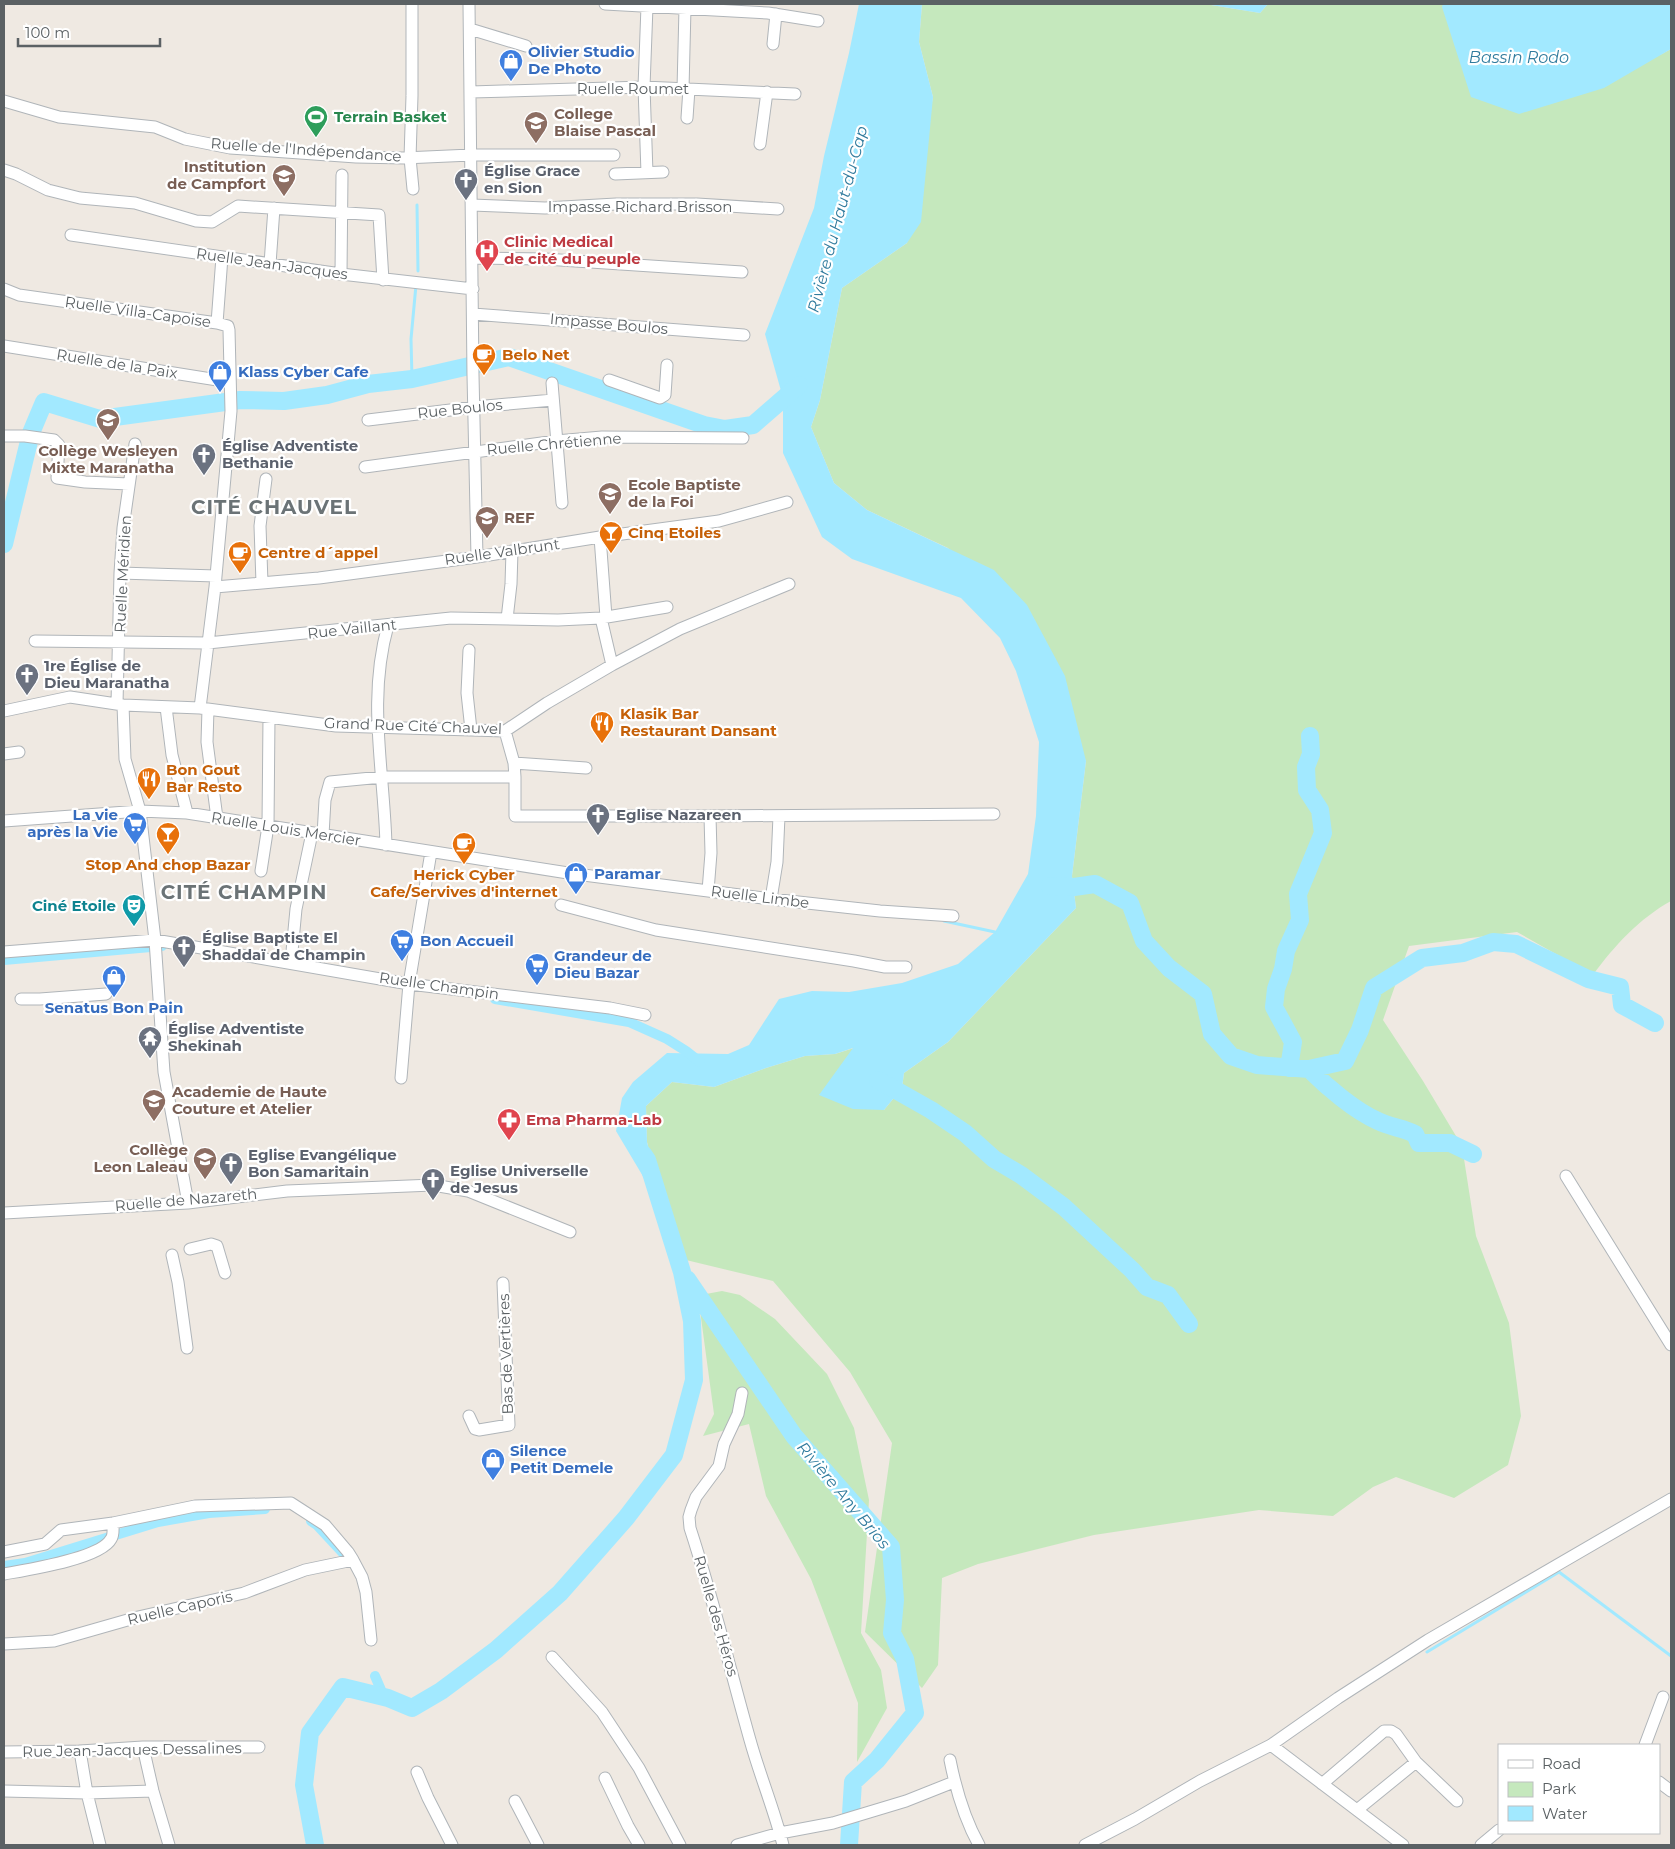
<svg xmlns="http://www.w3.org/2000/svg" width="1675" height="1849" font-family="Montserrat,sans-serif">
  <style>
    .green { fill: #c5e8bd }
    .water { fill: #a2e9ff }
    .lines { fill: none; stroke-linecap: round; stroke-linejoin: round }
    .stream { stroke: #a2e9ff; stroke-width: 3 }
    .canal { stroke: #a2e9ff; stroke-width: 10 }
    .river { stroke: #a2e9ff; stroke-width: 18 }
    .street-casing { stroke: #b0b5b9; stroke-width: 13 }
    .street { stroke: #fff; stroke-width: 11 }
    .labels { text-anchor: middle; stroke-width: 4.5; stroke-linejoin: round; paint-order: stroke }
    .shop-label { font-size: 15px; font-weight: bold; fill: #366cbe; stroke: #fff; text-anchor: start }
    .street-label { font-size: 15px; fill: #5b6164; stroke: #fff }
    .education-label { font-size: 15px; font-weight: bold; fill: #785e54; stroke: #fff; text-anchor: start }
    .leisure-label { font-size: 15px; font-weight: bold; fill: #27864d; stroke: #fff; text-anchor: start }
    .worship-label { font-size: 15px; font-weight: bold; fill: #5b616d; stroke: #fff; text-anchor: start }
    .health-label { font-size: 15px; font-weight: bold; fill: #be3a42; stroke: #fff; text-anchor: start }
    .food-label { font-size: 15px; font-weight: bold; fill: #c56008; stroke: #fff; text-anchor: start }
    .culture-label { font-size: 15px; font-weight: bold; fill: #0d838f; stroke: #fff; text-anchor: end }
    .water-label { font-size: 16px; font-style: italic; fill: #307b9d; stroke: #fff }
    .district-label { font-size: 20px; font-weight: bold; letter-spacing: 1px; fill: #6b7376; stroke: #fff }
  </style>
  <rect width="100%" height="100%" fill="#efe9e2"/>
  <path class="green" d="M922,4H1205L1260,13L1268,4H1444L1660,55L1671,49V901C1640,918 1614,946 1593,975L1517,932L1409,946L1383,1020L1423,1081L1462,1146L1476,1236L1509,1323L1521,1416L1508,1465L1454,1498L1396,1477L1373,1487L1333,1516L1259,1510L1094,1535L978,1564L942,1578L938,1665L922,1688L865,1632L892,1443L850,1372L773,1281L686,1260L674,1245L647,1142L646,1106L672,1082L714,1087L766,1068L805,1056L835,1054L854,1048L884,1110L902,1088L904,1073L948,1042L1076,908L1072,876L1086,761L948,548L867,510L834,483L811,427L820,400L842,288L907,243L933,97L919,42Z
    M722,1291L740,1295L775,1319L827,1374L854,1428L869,1500L861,1633L881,1670L887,1708L857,1762L858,1703L811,1579L766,1496L749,1424L703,1436L714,1414L699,1303L706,1294Z"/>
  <path class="water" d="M859,4H922L919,42L933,97L921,222L907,243L842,288L820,400L811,427L834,483L867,510L994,570L1027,605L1065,676L1086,761L1072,876L1076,908L948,1042L904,1073L902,1088L884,1110L853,1109L819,1095L853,1048L835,1054L805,1056L766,1068L714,1087L672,1082L646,1106L647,1142L655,1173L644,1178L616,1131L622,1098L633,1082L667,1053L728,1054L749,1045L779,999L812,991L849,992L902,983L958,964L995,932L1028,874L1036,816L1039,742L1016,671L1000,638L961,598L852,559L822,537L783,453V398L765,334L814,208L824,156L849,53Z
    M1205,4H1268L1260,13Z
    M1443,4H1671V49L1604,88L1519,114L1471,97L1442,7Z"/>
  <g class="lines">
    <path class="stream" d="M417,205L418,271
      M412,379L411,339L416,285
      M944,921L995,932
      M1427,1652L1559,1572L1671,1656"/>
    <path class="canal" d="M4,960L162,946
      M495,999L629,1022L667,1039L686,1051L700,1062
      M311,1521L317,1525L343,1553
      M4,1566L25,1563L158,1522L209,1513L265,1509
      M375,1676L384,1697"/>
    <path class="river" d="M4,544L31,433L44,402L100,419L240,400L284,401L327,395L368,384L412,379L509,357L704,425L725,429L753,425L799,385
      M1050,886L1074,887L1095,884L1130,903L1144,941L1169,968L1203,994L1212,1034L1231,1056L1257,1065L1309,1069L1345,1061L1360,1030L1374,988L1422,958L1463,953L1493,942L1516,944L1588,979L1620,987L1622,1005L1655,1023
      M1289,1068L1293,1042L1274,1007L1276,989L1283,969L1286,951L1300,920L1298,894L1323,833L1320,810L1307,790L1306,767L1311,754L1310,736
      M1309,1069C1327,1087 1355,1111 1378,1121C1390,1127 1403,1128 1415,1134L1419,1143H1450L1473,1154
      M878,1080L931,1110L965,1133L994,1159L1021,1175L1064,1207L1132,1270L1147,1287L1168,1295L1189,1324
      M687,1279L794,1436L891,1547L895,1600L892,1633L905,1659L915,1713L877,1760L853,1782L849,1845
      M315,1845L304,1785L310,1733L343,1687L388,1698L412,1708L441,1691L496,1650L560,1593L626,1518L674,1455L694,1380L692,1321L682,1272L647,1160L643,1154"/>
    <g class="street-casing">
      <path id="street" d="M412,4V96L410,158L413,189
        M469,4L473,375L477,557
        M605,4L768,13L818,21
        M647,6L644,87L647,173
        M470,29L526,46
        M773,44L776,14
        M683,89L685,8
        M471,92L644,87L795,94
        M4,101L59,117L155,127L185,139L230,148L356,157L404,158L471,155H614
        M687,118L689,89
        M760,144L767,92
        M4,170L16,174L48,190L80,198L135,203L196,221L212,222L238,206L379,215L383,280
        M615,174L663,172
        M472,205L545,208L616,204H697L778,209
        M71,235L341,274L473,289
        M473,258L545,259L742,272
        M270,264L274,208
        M341,274L342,175
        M4,289L19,295L217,323L228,326L229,330L231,411L215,587L200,708
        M473,314L744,335
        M217,323L222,257
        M4,346L230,382
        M609,380L660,398L665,395L667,365
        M552,383L562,503
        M368,420L475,407L553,400
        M4,436H25L54,440L59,445L57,478L85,482L129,484
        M365,467L556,441L602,437L743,438
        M600,537L606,617
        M120,573L216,576
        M262,583L260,526L266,479
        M215,587L319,578L477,557L600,537L719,521L787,502
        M601,618L612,665
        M507,619L511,584L512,551
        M35,641L208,643L451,618L558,620L601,618L667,607
        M469,650L467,693L471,730
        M117,704L120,573L123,528L135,444
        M123,705L125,759L140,811L155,940L164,1072L188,1203
        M166,707L172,755L187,813
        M208,709L207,742L217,818
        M4,711L70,697L123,705L200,708L336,726L505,731L547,703L612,665L680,629L789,584
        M505,731L514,763
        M4,754L19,752
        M515,777L514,763L586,768
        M4,821L140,811L187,813L568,873L771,899L880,911L953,916
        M323,835L325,800L330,782L382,777H515V816H710L994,814
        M386,845C384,769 367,700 388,625
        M261,871L268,826L269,717
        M708,891L711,853L710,816
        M771,899L777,862L779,816
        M561,905L656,930L854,961L885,967H906
        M4,952L155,940L409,984L610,1008L645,1015
        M291,962L296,909L312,833
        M21,999H40L106,994
        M401,1078L409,984L431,852
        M1566,1176L1671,1345
        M4,1213L188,1203L287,1191L433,1185L468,1191L570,1232
        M190,1249L211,1244L217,1246L225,1273
        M172,1255L178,1282L187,1348
        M742,1393L738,1414L724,1444L719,1466L696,1497L691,1510L689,1517L690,1528C713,1598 730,1669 750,1740C760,1776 774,1809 783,1845
        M469,1416L475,1429L479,1430L509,1425L503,1283
        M4,1552L45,1544L61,1530L113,1523L195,1506L291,1503L325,1525L348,1552L353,1560L362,1577L366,1592L371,1640
        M4,1574C26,1570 100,1559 111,1539C114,1535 113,1528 113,1523
        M4,1644L54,1641L138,1617L244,1593L305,1570L353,1560
        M552,1657L602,1712L639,1768L680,1845
        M1271,1745L1403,1845
        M1645,1745L1663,1697
        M143,1747L153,1791L169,1845
        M80,1751L87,1793L100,1845
        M4,1752L80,1751L143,1747H259
        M950,1760C956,1790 964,1818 979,1845
        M417,1772L428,1798L452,1845
        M605,1778L628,1826L639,1845
        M1659,1782L1671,1791
        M1322,1784L1384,1731H1391L1396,1734L1416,1762
        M4,1791L87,1793L153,1791
        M515,1801L538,1845
        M1357,1810L1416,1762L1457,1801
        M737,1845L780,1833L833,1823L906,1801L954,1782
        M1085,1845L1135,1819L1200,1781L1271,1745L1338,1698L1428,1640L1671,1499
        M1481,1845L1499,1830"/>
    </g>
    <use href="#street" class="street"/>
  </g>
  <defs>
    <g id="shop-pin" transform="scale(1.25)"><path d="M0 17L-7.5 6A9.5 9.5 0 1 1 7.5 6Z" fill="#3f7fe0" stroke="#fff"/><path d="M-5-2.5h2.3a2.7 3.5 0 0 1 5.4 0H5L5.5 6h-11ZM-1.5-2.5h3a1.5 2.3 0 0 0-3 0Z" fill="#fff"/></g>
    <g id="stadium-pin" transform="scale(1.25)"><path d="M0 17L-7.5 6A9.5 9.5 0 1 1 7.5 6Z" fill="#2e9e5b" stroke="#fff"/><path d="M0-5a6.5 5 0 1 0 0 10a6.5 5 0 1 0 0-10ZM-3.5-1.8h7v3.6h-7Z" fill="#fff"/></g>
    <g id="school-pin" transform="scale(1.25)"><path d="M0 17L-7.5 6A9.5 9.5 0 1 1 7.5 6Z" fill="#8d6e63" stroke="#fff"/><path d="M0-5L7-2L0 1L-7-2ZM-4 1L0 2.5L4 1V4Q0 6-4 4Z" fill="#fff"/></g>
    <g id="church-pin" transform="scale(1.25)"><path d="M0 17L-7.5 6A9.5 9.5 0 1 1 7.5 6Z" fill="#6b7280" stroke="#fff"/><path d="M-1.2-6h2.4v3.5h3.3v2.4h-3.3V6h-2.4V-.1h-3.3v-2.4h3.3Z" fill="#fff"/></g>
    <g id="hospital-pin" transform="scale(1.25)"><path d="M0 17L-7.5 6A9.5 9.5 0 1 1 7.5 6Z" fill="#e0444e" stroke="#fff"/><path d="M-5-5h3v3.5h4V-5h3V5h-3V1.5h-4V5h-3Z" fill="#fff"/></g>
    <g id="cafe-pin" transform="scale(1.25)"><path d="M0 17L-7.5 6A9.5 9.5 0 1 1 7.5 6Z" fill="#e8710a" stroke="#fff"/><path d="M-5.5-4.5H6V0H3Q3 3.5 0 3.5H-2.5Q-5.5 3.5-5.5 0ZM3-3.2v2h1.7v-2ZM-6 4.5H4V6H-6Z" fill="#fff"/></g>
    <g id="university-pin" transform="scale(1.25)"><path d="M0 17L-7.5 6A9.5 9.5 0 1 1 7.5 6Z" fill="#8d6e63" stroke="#fff"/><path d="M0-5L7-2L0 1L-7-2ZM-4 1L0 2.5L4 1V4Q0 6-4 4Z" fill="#fff"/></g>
    <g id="bar-pin" transform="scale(1.25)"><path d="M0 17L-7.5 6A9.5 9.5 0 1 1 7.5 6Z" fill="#e8710a" stroke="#fff"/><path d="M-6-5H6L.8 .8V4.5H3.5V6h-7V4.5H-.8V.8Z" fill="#fff"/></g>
    <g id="restaurant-pin" transform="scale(1.25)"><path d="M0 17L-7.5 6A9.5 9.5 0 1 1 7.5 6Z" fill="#e8710a" stroke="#fff"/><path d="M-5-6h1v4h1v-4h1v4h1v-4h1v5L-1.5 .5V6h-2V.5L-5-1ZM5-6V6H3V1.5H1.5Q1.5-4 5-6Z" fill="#fff"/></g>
    <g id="supermarket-pin" transform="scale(1.25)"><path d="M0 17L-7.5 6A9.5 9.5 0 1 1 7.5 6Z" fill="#3f7fe0" stroke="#fff"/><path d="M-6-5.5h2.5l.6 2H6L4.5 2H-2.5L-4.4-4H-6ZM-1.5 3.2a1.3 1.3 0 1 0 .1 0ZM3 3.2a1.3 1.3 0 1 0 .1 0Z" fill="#fff"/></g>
    <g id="theatre-pin" transform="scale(1.25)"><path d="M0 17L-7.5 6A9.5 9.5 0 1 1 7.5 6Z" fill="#0f9aa8" stroke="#fff"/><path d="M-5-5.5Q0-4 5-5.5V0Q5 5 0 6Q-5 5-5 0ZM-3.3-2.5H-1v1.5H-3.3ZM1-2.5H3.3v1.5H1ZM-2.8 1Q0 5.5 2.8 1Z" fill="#fff"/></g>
    <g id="temple-pin" transform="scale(1.25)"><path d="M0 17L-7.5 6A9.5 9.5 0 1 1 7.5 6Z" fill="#6b7280" stroke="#fff"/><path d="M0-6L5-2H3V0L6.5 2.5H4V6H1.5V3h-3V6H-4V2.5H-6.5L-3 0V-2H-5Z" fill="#fff"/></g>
    <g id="pharmacy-pin" transform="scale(1.25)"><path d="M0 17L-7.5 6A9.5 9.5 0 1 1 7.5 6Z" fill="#e0444e" stroke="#fff"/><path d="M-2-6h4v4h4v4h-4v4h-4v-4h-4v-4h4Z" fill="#fff"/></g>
  </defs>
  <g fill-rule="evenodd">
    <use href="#shop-pin" x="511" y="61"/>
    <use href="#stadium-pin" x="316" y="117"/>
    <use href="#school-pin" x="536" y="123"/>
    <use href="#school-pin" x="284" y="176"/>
    <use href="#church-pin" x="466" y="180"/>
    <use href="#hospital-pin" x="487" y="251"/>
    <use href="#cafe-pin" x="484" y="355"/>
    <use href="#shop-pin" x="220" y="372"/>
    <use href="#school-pin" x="108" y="420"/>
    <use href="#church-pin" x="204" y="455"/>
    <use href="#school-pin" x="610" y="494"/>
    <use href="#university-pin" x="487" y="518"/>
    <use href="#bar-pin" x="611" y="533"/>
    <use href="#cafe-pin" x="240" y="553"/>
    <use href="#church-pin" x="27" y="675"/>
    <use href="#restaurant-pin" x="602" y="723"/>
    <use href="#restaurant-pin" x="149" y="779"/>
    <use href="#church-pin" x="598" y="815"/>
    <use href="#supermarket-pin" x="135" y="824"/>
    <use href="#bar-pin" x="168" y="834"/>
    <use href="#cafe-pin" x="464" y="844"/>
    <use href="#shop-pin" x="576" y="874"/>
    <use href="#theatre-pin" x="134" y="906"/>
    <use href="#supermarket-pin" x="402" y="941"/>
    <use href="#church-pin" x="184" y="947"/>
    <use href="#supermarket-pin" x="537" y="965"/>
    <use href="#shop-pin" x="114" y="977"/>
    <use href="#temple-pin" x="150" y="1038"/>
    <use href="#university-pin" x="154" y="1101"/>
    <use href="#pharmacy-pin" x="509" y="1120"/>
    <use href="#school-pin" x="205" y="1159"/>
    <use href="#church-pin" x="231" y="1164"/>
    <use href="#church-pin" x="433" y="1180"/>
    <use href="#shop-pin" x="493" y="1460"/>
  </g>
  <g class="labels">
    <g class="shop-label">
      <text x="528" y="57">Olivier Studio<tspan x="528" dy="17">De Photo</tspan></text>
      <text x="238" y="377">Klass Cyber Cafe</text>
      <text x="118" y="820" text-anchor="end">La vie<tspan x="118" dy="17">après la Vie</tspan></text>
      <text x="594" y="879">Paramar</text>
      <text x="420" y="946">Bon Accueil</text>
      <text x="554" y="961">Grandeur de<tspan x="554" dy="17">Dieu Bazar</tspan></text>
      <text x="114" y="1013" text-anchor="middle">Senatus Bon Pain</text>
      <text x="510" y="1456">Silence<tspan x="510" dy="17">Petit Demele</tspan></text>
    </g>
    <g class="street-label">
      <text x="633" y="94">Ruelle Roumet</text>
      <text transform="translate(306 150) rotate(4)" y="5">Ruelle de l'Indépendance</text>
      <text x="640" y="212">Impasse Richard Brisson</text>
      <text transform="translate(272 264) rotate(8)" y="5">Ruelle Jean-Jacques</text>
      <text transform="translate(138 312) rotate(8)" y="5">Ruelle Villa-Capoise</text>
      <text transform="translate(609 324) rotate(5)" y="5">Impasse Boulos</text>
      <text transform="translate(117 364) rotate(9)" y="5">Ruelle de la Paix</text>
      <text transform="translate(460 409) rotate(-6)" y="5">Rue Boulos</text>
      <text transform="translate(554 444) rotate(-5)" y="5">Ruelle Chrétienne</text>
      <text transform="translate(502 552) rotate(-8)" y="5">Ruelle Valbrunt</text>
      <text transform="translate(123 574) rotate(-87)" y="5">Ruelle Méridien</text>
      <text transform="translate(352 629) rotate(-6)" y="5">Rue Vaillant</text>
      <text transform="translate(413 726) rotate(2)" y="5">Grand Rue Cité Chauvel</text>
      <text transform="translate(286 829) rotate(9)" y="5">Ruelle Louis Mercier</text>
      <text transform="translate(760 897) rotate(7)" y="5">Ruelle Limbe</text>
      <text transform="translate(439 986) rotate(8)" y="5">Ruelle Champin</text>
      <text transform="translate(186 1200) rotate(-5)" y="5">Ruelle de Nazareth</text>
      <text transform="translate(506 1354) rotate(-92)" y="5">Bas de Vertières</text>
      <text transform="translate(180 1608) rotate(-13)" y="5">Ruelle Caporis</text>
      <text transform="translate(716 1616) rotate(74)" y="5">Ruelle des Héros</text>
      <text transform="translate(132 1750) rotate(-1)" y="5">Rue Jean-Jacques Dessalines</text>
    </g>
    <g class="education-label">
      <text x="554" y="119">College<tspan x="554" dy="17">Blaise Pascal</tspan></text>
      <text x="266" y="172" text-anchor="end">Institution<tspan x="266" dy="17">de Campfort</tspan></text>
      <text x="108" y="456" text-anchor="middle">Collège Wesleyen<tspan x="108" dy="17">Mixte Maranatha</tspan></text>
      <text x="628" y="490">Ecole Baptiste<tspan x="628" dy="17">de la Foi</tspan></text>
      <text x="504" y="523">REF</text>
      <text x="172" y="1097">Academie de Haute<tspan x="172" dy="17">Couture et Atelier</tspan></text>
      <text x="188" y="1155" text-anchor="end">Collège<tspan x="188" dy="17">Leon Laleau</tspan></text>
    </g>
    <g class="leisure-label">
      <text x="334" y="122">Terrain Basket</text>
    </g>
    <g class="worship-label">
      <text x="484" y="176">Église Grace<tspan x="484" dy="17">en Sion</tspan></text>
      <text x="222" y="451">Église Adventiste<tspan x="222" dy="17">Bethanie</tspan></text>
      <text x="44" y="671">1re Église de<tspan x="44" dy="17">Dieu Maranatha</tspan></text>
      <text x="616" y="820">Eglise Nazareen</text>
      <text x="202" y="943">Église Baptiste El<tspan x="202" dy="17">Shaddaï de Champin</tspan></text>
      <text x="168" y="1034">Église Adventiste<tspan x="168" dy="17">Shekinah</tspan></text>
      <text x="248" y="1160">Eglise Evangélique<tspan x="248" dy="17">Bon Samaritain</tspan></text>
      <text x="450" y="1176">Eglise Universelle<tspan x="450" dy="17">de Jesus</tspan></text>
    </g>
    <g class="health-label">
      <text x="504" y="247">Clinic Medical<tspan x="504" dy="17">de cité du peuple</tspan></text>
      <text x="526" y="1125">Ema Pharma-Lab</text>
    </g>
    <g class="food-label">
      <text x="502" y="360">Belo Net</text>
      <text x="628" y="538">Cinq Etoiles</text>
      <text x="258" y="558">Centre d´appel</text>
      <text x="620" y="719">Klasik Bar<tspan x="620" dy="17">Restaurant Dansant</tspan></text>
      <text x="166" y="775">Bon Gout<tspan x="166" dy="17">Bar Resto</tspan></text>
      <text x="168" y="870" text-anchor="middle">Stop And chop Bazar</text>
      <text x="464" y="880" text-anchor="middle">Herick Cyber<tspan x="464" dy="17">Cafe/Servives d'internet</tspan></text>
    </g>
    <g class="culture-label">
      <text x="116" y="911">Ciné Etoile</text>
    </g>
    <g class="water-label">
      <text x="1519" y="63">Bassin Rodo</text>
      <text transform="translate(837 219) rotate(-75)" y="6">Rivière du Haut-du-Cap</text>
      <text transform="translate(844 1495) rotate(50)" y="6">Rivière Any Brios</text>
    </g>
    <g class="district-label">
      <text x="274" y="514">CITÉ CHAUVEL</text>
      <text x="244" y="899">CITÉ CHAMPIN</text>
    </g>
  </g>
  <rect width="1675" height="1849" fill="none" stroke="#5b6164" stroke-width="10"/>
  <rect x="1498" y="1744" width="162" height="90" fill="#ffffff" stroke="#bdc0c1"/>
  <rect x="1508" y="1760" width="25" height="8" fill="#ffffff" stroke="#bdc0c1"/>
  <text x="1542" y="1769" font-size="15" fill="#5b6164">Road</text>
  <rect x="1508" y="1782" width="25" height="15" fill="#c5e8bd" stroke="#bdc0c1"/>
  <text x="1542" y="1794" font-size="15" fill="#5b6164">Park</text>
  <rect x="1508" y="1806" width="25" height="15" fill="#a2e9ff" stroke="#bdc0c1"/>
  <text x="1542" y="1819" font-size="15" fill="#5b6164">Water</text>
  <path d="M18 38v8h142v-8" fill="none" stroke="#5b6164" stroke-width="2.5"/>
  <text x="25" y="38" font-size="15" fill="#5b6164" stroke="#ffffff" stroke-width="4" paint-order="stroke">100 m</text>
</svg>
